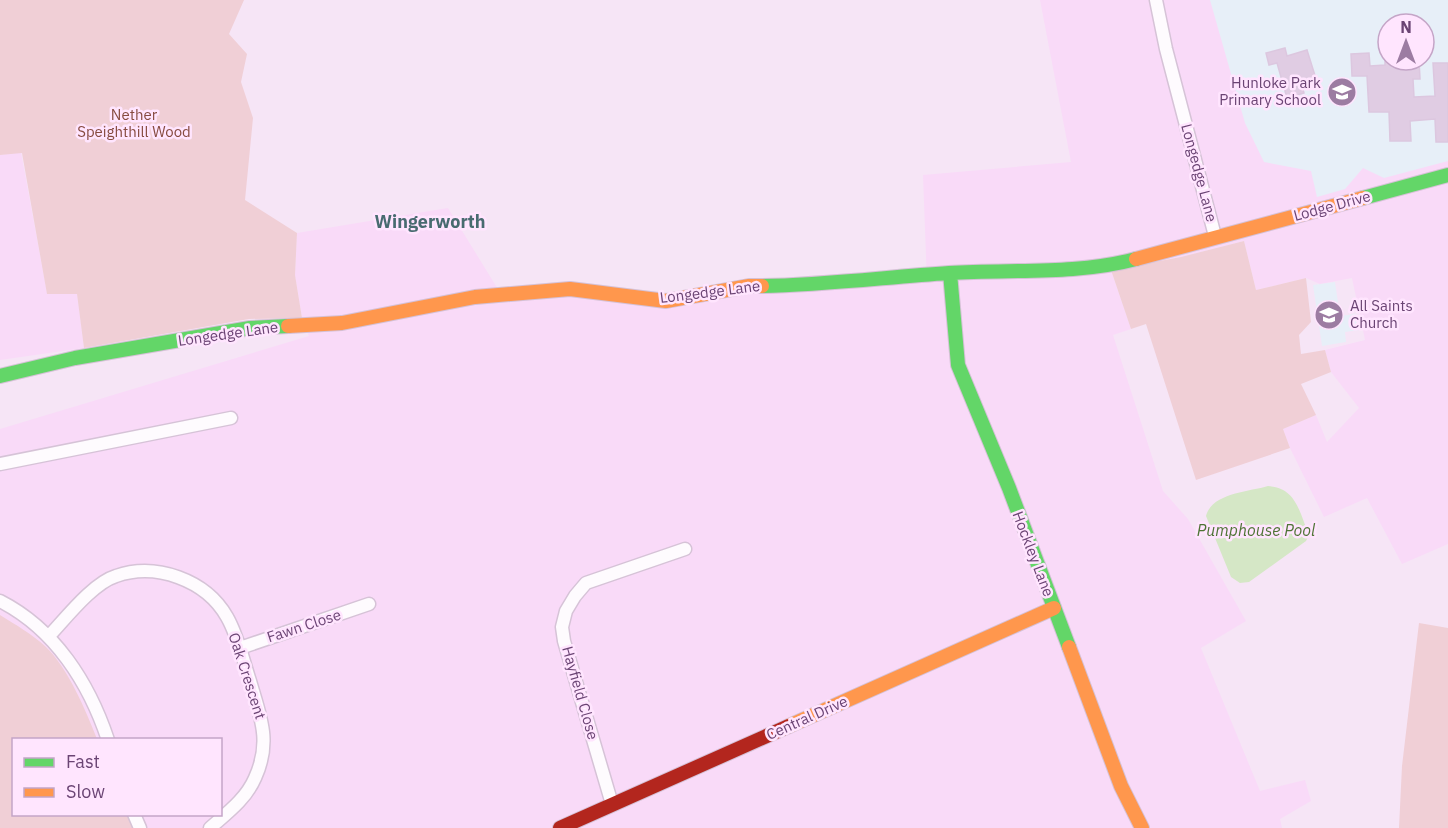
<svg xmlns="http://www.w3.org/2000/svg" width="1448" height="828" font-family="'IBM Plex Sans',sans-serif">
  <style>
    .residential { fill: #f9daf8; fill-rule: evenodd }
    .education { fill: #e7eff8; fill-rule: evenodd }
    .green { fill: #f0cfd6 }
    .water { fill: #d5e7c6 }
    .building { fill: #e0cce3; stroke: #dcc7df; stroke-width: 1.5 }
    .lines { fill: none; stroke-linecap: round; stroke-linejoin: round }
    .street-casing { stroke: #d6c3d7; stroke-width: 15 }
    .fast-casing { stroke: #d5c1d6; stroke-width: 16 }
    .slow-casing { stroke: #d5c1d6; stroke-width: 16 }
    .jam-casing { stroke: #d5c1d6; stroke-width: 16 }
    .street { stroke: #fefbfe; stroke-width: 12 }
    .fast { stroke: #63d668; stroke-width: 14 }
    .slow { stroke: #ff974d; stroke-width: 14 }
    .jam { stroke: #b3261e; stroke-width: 14 }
    .labels { text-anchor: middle; stroke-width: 5; stroke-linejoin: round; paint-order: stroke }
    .poi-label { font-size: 15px; fill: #6b4474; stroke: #ffe5fe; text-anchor: end }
    .park-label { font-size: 15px; fill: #874b40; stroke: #ffe5fe }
    .street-label { font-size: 15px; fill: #6b4474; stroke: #ffe5fe }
    .water-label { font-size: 16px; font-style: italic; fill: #4e7435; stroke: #ffe5fe }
    .quarter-label { font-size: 18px; font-weight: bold; fill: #486b70; stroke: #ffe5fe }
  </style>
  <rect width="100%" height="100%" fill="#f6e5f6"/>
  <path class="residential" d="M1040,0H1448V544L1402,564L1367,498L1324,517L1290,448L1283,429L1316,415L1327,442L1359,408L1331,372L1325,350L1365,340L1352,278L1320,284L1306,278L1256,290L1244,241L1181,257L1111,270L1131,329L1113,335L1163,491L1188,519L1246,621L1201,648L1260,791L1305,780L1311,801L1280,819L1282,828H0V429L309,336L302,318L295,275L297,233L448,208L504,299L548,292L663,302L760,289L927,283L923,175L1071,162ZM1388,24H1424V60H1388ZM14,740H220V814H14Z
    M21,152L47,293H77L84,348L0,360V155Z"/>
  <path class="education" d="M1210,0H1448V161L1384,178L1363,168L1345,189L1317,197L1311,171L1264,162L1245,123ZM1388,24H1424V60H1388Z
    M1335,282L1340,316L1356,314L1359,330L1345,332L1346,342L1322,346L1313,285Z"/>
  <path class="green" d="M0,0H244L229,34L247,54L241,82L253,118L245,200L297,233L295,275L302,318L249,319L84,348L77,294H47L22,153L0,155Z
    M1244,241L1256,290L1306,278L1311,322L1299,335L1301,354L1325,350L1331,372L1301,384L1316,415L1283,429L1290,448L1196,480L1146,324L1131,329L1111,270L1181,257Z
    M0,615C16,625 32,634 46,647C68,668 86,711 97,739L14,740V814L127,815L133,828H0Z
    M1419,623L1448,628V828H1399L1402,766Z"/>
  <path class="water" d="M1268,486C1297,488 1299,512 1309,535L1306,541L1249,582L1240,583L1231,577L1206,516C1212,493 1248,492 1268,486Z"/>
  <path class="building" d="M1285,48L1287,56L1307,50L1317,82L1302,86L1304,93L1287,98L1277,63L1269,65L1266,53Z
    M1369,53L1370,66L1385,65V60H1419L1420,79H1413L1414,97L1435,96L1433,63H1448V142H1436L1435,119L1410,121L1411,141H1390L1389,112H1369L1367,76H1352L1351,54Z"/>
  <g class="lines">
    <g class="street-casing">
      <path id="street" d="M1156,0L1166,49L1215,236
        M0,464L231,418
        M0,601C55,629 89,683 108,740
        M49,636C66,618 93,583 116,576C156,562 206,580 227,617C238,636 243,660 250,681C260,716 272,741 255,778C246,799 227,813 210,828
        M240,648L369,604
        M612,804L564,641L562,627L566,611L575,596L586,583L685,549
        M134,814L140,828"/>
    </g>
    <g class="fast-casing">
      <path id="fast" d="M1363,198L1448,175
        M950,273L958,365L1009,488L1069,647
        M762,286C825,285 887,277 949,273C1011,269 1076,275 1136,259
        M0,376L75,358L250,328L288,326"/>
    </g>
    <g class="slow-casing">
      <path id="slow" d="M1136,259L1363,198
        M288,326L342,323L475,297L570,289L666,301L749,286H762
        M1069,647L1121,786L1142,828
        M789,726L1054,608"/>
    </g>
    <g class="jam-casing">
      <path id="jam" d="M560,828L789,726"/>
    </g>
    <use href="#street" class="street"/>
    <use href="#fast" class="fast"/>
    <use href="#slow" class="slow"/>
    <use href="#jam" class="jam"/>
  </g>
  <defs>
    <g id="school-disc" transform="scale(1.5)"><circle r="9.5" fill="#9c7ca2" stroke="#ffe5fe"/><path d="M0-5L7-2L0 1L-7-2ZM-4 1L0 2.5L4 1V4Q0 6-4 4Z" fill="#fff"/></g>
  </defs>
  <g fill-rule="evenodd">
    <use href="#school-disc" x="1342" y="92"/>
    <use href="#school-disc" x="1329" y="315"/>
  </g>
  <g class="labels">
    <g class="poi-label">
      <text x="1321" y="88">Hunloke Park<tspan x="1321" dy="17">Primary School</tspan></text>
      <text x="1350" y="311" text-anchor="start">All Saints<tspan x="1350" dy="17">Church</tspan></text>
    </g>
    <g class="park-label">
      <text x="134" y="120">Nether<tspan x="134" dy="17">Speighthill Wood</tspan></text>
    </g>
    <g class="street-label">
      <text transform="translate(1199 173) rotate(75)" y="5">Longedge Lane</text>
      <text transform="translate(1332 206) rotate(-15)" y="5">Lodge Drive</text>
      <text transform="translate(710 292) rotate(-7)" y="5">Longedge Lane</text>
      <text transform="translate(228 334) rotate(-8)" y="5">Longedge Lane</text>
      <text transform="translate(1033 554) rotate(69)" y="5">Hockley Lane</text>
      <text transform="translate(304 626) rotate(-18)" y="5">Fawn Close</text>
      <text transform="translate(247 676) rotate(72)" y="5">Oak Crescent</text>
      <text transform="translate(580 693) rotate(74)" y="5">Hayfield Close</text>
      <text transform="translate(807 718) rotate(-24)" y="5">Central Drive</text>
    </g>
    <g class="water-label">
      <text x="1256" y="536">Pumphouse Pool</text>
    </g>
    <g class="quarter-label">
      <text x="430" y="228">Wingerworth</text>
    </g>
  </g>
  <rect x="12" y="738" width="210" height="78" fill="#ffe5fe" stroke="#c4a5c7" stroke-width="1.5"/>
  <rect x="24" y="758" width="30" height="9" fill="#63d668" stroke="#c4a5c7" stroke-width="1.5"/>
  <text x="66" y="768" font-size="18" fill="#6b4474">Fast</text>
  <rect x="24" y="788" width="30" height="9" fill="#ff974d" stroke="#c4a5c7" stroke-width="1.5"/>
  <text x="66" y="798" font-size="18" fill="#6b4474">Slow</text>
  <g transform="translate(1406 42)"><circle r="28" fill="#ffe5fe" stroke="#c4a5c7" stroke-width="1.5"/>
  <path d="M0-4.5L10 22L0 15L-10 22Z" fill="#9c7ca2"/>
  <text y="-9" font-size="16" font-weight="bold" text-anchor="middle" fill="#6b4474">N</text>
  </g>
</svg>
